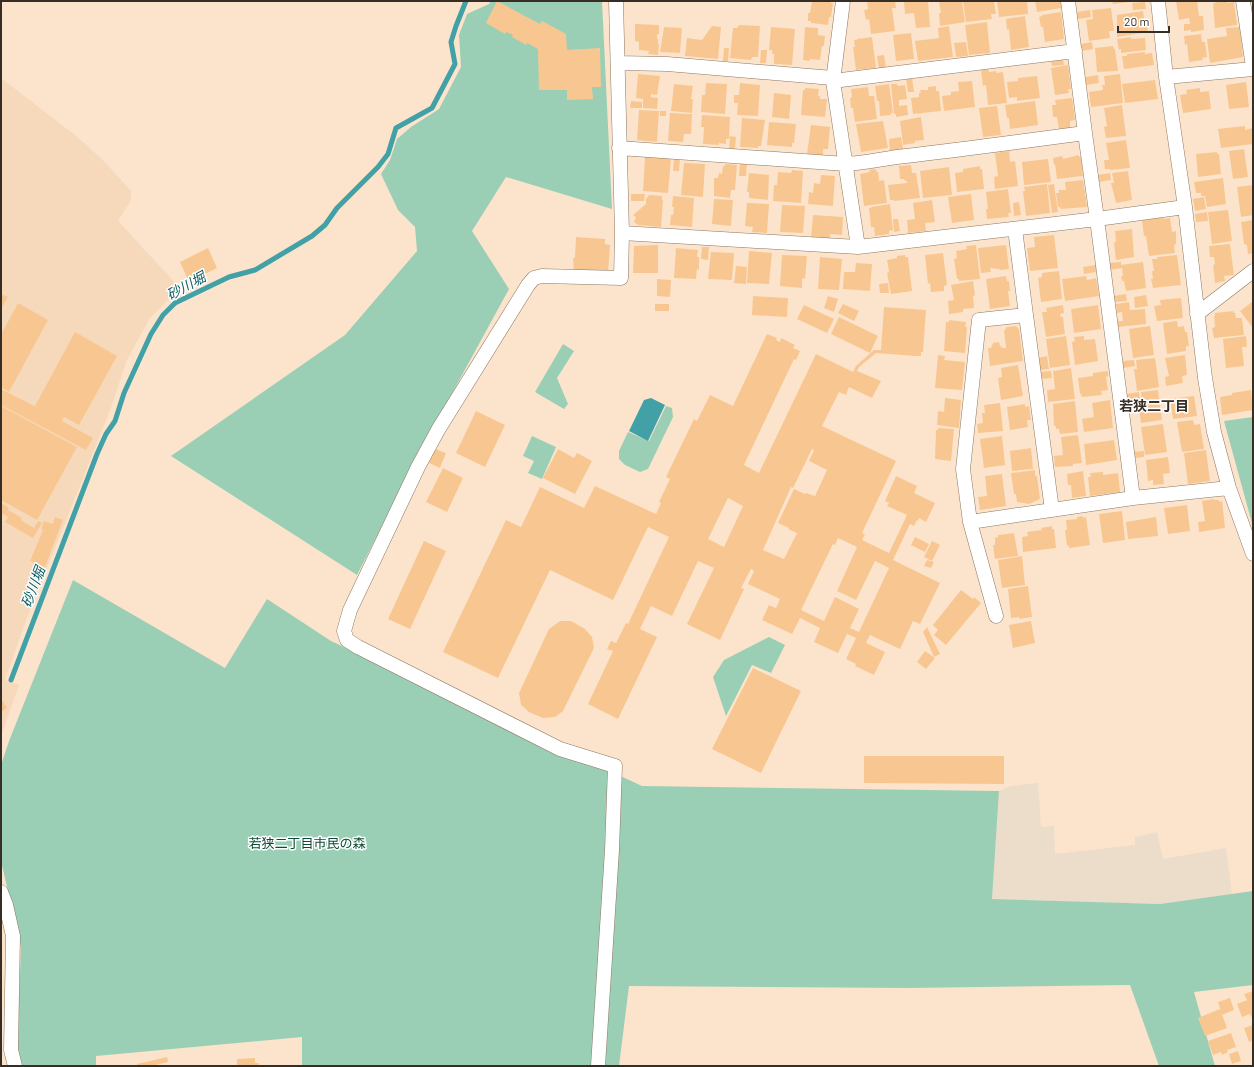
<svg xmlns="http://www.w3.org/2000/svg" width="1254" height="1067" font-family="Barlow,'Noto Sans JP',sans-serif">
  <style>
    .built { fill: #f6d9bb }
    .industrial { fill: #ecdcca }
    .green { fill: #9acfb6 }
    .water { fill: #42a1a6 }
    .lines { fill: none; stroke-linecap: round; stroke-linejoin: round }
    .stream { stroke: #42a1a6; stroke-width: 5 }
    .building { fill: #f8c791; fill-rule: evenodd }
    .street-casing { stroke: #8c7761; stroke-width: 15 }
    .street { stroke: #fff; stroke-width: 14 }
    .labels { text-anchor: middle; stroke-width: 3; stroke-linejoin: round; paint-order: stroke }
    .park-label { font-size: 13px; fill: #0a4933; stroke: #fff }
    .water-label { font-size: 14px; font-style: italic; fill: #0b5d62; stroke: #fff }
    .neighbourhood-label { font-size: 14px; font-weight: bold; fill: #362d24; stroke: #fff }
  </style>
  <rect width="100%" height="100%" fill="#fce4cc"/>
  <path class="built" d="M1,78L76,136L103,160L131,191V200L118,221L180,288L150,318L127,360L111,408L27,618L5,680L19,685L1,736Z"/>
  <path class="industrial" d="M1038,783L1041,827L1054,826L1055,854L1135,845V837L1157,832L1163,859L1226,848L1232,894L1160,904L992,899L999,791L1010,786Z"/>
  <path class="green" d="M491,1H602L612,209L506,177L472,231L509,289L414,463L357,575L171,456L345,335L417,251L415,227L398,210L381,174L390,160L397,139L411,127L439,109L461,67L459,35L467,14L489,4Z
    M563,344L574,351L557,378L568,404L564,409L535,392Z
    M666,406L672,408L673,417L648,469L640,472L625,465L619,459V451L628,432L649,441Z
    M1253,417V527L1224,421Z
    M532,436L556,447L542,479L528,473L534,461L523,456Z
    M73,580L225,668L267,599L331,641L642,786L999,791L992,899L1160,904L1253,891V985L1194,992L1215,1066H1159L1130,985L908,988L629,986L619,1066H302V1037L96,1056V1066H21L17,1050L21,947L1,861V765L9,741Z
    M769,637L785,645L771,673L752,665L726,716L713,677L724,660Z"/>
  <path class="water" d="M651,398L665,405L648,441L629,431L644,400Z"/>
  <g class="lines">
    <path class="stream" d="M11,680L97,454L106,434L115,421L124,393L151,334L163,315L175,303L229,277L255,270L312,236L325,225L337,208L378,167L388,154L396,128L432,108L455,64L451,42L456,26L466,1"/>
  </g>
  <path class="building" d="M497,1L540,24L542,21L566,34L567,50L600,48L601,87H592L593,99L567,100V90H539L538,49L527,43L526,45L512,37L513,35L506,32L505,34L486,23Z
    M812,1H831V3H833L831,17H829L828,25L811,23V21H808V13H810Z
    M867,1H895L896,8H892L895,31L871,34L869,19L866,20L864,10L868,9Z
    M914,1H928L930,27L916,28L914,13L905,14L904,2Z
    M939,1H962L965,22L940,26L939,13H941Z
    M963,1H994L996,14H991L992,19L966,22Z
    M997,1H1027L1028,14L999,17Z
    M1035,1H1061L1062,8L1037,12Z
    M1112,1H1129V2L1113,4Z
    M1176,1H1197L1199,16H1203L1204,30L1191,32V30L1184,31V24H1190L1189,18L1179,20Z
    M1215,1H1227V3L1234,2L1237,25L1215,28L1213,3H1216Z
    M1145,2L1146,9L1133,10L1132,3Z
    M1111,8L1114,31H1109L1110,38L1089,41L1086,20L1093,19L1092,10Z
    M1090,10L1091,17L1078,19L1077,12Z
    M1143,11L1144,19H1146L1148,32L1117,37V15Z
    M1061,12L1064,39L1045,42L1043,27H1041L1039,17L1042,16V15Z
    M1025,16L1029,47L1011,50L1009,29L1007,30L1006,19Z
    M987,22L990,53L969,55L965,25Z
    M635,24L659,25V34H657V39H658V44H659L658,55L648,54L649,51L639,50V42L635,41Z
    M739,25L760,26L758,57H752L751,60L730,58L733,28H737Z
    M712,26L721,27L718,59L685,56L687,38L702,40Z
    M949,26L953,57L918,61L915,41L939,38L938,28Z
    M664,27L682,28L680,53L660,52Z
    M771,27L795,29L792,65L774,64V54H772V50H769Z
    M805,27L818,28V35L825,36L824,46H822L820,60L810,59L809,61L803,60Z
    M1240,27L1243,57L1210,63L1207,39L1227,36L1226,28Z
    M911,33L914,59L896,61L893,35Z
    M1201,34L1202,42H1205L1207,57L1202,58L1203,60L1189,62L1187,44L1185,45L1184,36Z
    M872,37L876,68L856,70L853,47H855L854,40H857V39Z
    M1131,37V39L1145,38L1146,50L1121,53V49L1119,50L1117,39Z
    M966,42L968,56L956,57L954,43Z
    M1092,42L1093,49L1081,51L1080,44Z
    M1113,46L1114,49H1115L1118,71L1097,72L1095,48Z
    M724,48H729L728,61H723Z
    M761,50H767L766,63H760Z
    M1145,52V54L1152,53L1154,65L1124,69L1122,56H1127V54Z
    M884,55L886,68L879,69L877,56Z
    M1063,59L1064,65L1052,66L1051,60Z
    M1068,65L1071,89H1068L1069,93L1055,95L1051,68Z
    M988,69L989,72L996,71V73L1003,72L1007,103L988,105L986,85L983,86L981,70Z
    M638,74L660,76L657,95L651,94V97L658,98L657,109L643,108V99L636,98Z
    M1120,74L1123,103L1091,107L1089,92L1103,90L1102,85H1105L1104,76Z
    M1098,75L1099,83L1086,85V77Z
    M1037,76L1040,98L1017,101V97L1009,98L1007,82L1018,81V78Z
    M912,78L914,92H908L906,79Z
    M1155,80L1158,99L1125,103L1122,84Z
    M972,81L975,107L944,111L942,96L951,95V92L959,91L958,82Z
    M1246,82L1249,107L1229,109L1226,85Z
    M706,83L727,84L725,114L701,112L702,95H705Z
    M740,83L760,85L758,116L737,115L738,103H734V95H739Z
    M674,84L693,86L691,99H693L692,113L671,111Z
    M889,84L893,113H891V115L880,116L879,101H877L875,86Z
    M891,84H897L898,86L905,85L907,99L899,100V106L907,105L908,115L896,117V114H894Z
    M936,86V91H939L941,111L913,114L911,98L919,97V93H921L920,90H928V87Z
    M868,87L869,96H874L877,119L855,122L853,108H851L850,98L852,97L851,89Z
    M805,88L819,89L818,96H820V99H827L825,117L801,115L803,90H805Z
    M1200,88V92L1209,91L1211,109L1183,113L1180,95L1187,94L1186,90Z
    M774,93L791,95L789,119L772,117Z
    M1072,98L1075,120L1070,121V128L1059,129L1057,117H1053L1052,105H1056L1055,100Z
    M631,101L642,102V108H630Z
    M1035,101L1038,125L1010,129L1009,118H1007L1005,105Z
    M1122,105L1126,136L1106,138L1104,127L1107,126L1104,108Z
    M997,106L1001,135L983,137L979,108Z
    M639,110L659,111L657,142L637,140Z
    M660,111H666V116H660Z
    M670,113L692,114L691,134H684L683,142L668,141Z
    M702,115L730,117L729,139H726V144L719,143V145L703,144L704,127H701Z
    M921,117L924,140L915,141V143L903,145L900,121Z
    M742,118L765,120L761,146H758V148L740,147Z
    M883,121L888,148L861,152L856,124Z
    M769,122L796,124L794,143H792V147L767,145Z
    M811,125L830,127L828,149H823V156L807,154Z
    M1245,126V130L1253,128V144L1221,148L1218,129Z
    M730,136L736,137L735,149H729Z
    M901,137L903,149L890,151L889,139Z
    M1126,140L1130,168L1110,170V169H1105L1104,160H1109L1106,143Z
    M1244,149L1248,177L1233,179L1229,151Z
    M1009,151L1010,162L1015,161L1018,186L995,189L994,177L998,176L995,153Z
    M1217,152V154H1219L1221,174L1198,177L1196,154Z
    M1079,155V157H1081L1083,176L1057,179L1055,164L1054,165L1053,158L1062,156L1063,159Z
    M645,156L671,158L668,193L643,191Z
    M674,158H680L679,171H673Z
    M1048,159L1051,182L1024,185L1022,162Z
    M740,162L747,163L746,176H739Z
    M684,163L705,164L703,197L681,195Z
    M725,164L737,165L735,190H731L730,198L714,196V178H718L719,173L722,174L723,166H725Z
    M911,165L912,173H916L920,198L894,201V200H890L888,185L907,183V181H905L904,179H900L899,166Z
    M980,166V169H982L984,189L957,192L955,173L963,172V169Z
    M949,167L952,195L923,198L920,171Z
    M876,169V172L878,171L879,181L884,180L887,203L864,206L860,174L870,172L869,170Z
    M792,170L803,171L801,203L773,201L774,185H777L778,172L791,173Z
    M1128,171L1132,200L1116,203L1111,183H1114L1112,173Z
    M749,173L769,175L768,200L749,198V192H747Z
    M1110,173L1111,180L1099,182L1098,175Z
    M821,175L835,176L833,206L808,204L809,192L813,193L814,183L820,184Z
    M1223,178L1226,204L1207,207L1205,196H1201V193H1196L1194,182Z
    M1083,180L1087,207L1061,209L1060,207H1058L1056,193H1059V190H1066L1065,182Z
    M1047,184L1050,213L1026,216L1023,191H1025L1024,187Z
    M1054,184L1058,212L1052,213L1048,185Z
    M1253,185V215L1241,217L1237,187Z
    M1008,189L1011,213H1008L1009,217L987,219L986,209H988L986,192Z
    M631,194H645L644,201H631Z
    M971,194L974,220L952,223L948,197Z
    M649,195L662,196V200H663L661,227L638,225L634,222L636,217L633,215L646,204V199Z
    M673,196L694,198L692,227L670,225L671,215H673L674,207H672Z
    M1204,197L1206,209L1195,211L1193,199Z
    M714,199L733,200L731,226L712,224Z
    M932,200L935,222L925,223L926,231L908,233L907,220L915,219L913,203Z
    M1019,202L1021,215L1014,216L1013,203Z
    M747,203L769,204L767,233L752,232L753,227L745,226Z
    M890,204L893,230L889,231V234L875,236L874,227H871L869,208H871V207Z
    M782,205L805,206L803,233L780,232Z
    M1228,210L1232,241L1212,244L1208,212Z
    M1207,212L1208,221L1196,222L1195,214Z
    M813,215L843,217L842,235L830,234V239L811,238Z
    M1163,217V219L1170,218L1172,232L1176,231V244L1174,245L1175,253L1149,256L1146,236H1144L1142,220Z
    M893,219H898L900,231L894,232Z
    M1253,220V253L1248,254L1247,245L1244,244L1241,222Z
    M1132,229L1134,257L1116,260L1114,242H1116L1115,231Z
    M1054,235L1058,268L1030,271L1027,248L1035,247L1034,237Z
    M576,237L605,239V244L610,245L608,274L574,272L573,258H575Z
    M1230,244L1234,275L1224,276L1225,281L1215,283L1213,265L1215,264L1214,257H1210L1209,246Z
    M658,245V273H633L634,246Z
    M976,245L980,279L959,281V279H957L954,259L957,258L956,251L967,249L966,246Z
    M1006,245L1009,269L1000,270L999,269L990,268L991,272L981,273L978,248Z
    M702,247H709L708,260L701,259Z
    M208,248L217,268L189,282L180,262Z
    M676,248L698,250L697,257H699V270L697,269L696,279L674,278Z
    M749,251L772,253L769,284L747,283Z
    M711,252L734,253L732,280L708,279Z
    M943,253L947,285L944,286V291L931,292L930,283L928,284L925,255Z
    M782,255L807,256L805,279L802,278V288L780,286Z
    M905,255V257H908L912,291L891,294L887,273L889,272L887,260L897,258V256Z
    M1177,255L1181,285L1153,288L1151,279H1153L1152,271H1154L1152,259H1157V257Z
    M820,257L842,259L839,290L818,289Z
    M1121,262V265L1143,262L1146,288L1126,291L1124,281H1122L1121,276H1123L1122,268L1109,270L1108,263Z
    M856,263L872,264L870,291L843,289L844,272H855Z
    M1096,265V272L1084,274L1083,267Z
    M736,266L747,267L746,284L734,283Z
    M1059,271L1062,299L1041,302L1038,278L1042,277V273Z
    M1006,276L1007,281H1009L1010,291H1008L1010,306L990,309L986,279Z
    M1086,276L1087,280L1096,278L1099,296L1065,301L1062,279Z
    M657,279L671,280L670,297L657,296Z
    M973,281L975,295L973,296L974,308L963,309V312L949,314L948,301L954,300L951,285Z
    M888,283L889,293H880L879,284Z
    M1,294L8,297L1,309Z
    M1126,294L1127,301L1114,302L1113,296Z
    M1146,295L1148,306L1135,308L1134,297Z
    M753,296L788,298L787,317L752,315Z
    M828,296L838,299L834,312L824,308Z
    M1181,298L1183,318L1157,321L1154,306L1161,305L1160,300Z
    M1129,302L1130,310L1145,309L1146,324L1118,327L1117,321H1123L1122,312L1117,313L1116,304Z
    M1252,302L1253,303V328L1240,311Z
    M18,303L48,320L9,392L1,387V335Z
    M655,304H669V311H655Z
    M843,304L859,311L854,321L838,313Z
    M804,305L834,319L827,333L797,319Z
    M1063,305L1064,313L1060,314L1061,317H1063L1065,334L1046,337L1042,312H1047L1046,308Z
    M1098,305L1101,329L1074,333L1071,309Z
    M884,307L926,310L923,352H921V356H915L876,353L859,367L857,371L881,381L872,398L849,387L846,395L839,392L822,426L896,461L862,533L865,534L862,540L889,553L907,515L887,506L889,503L885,501L896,476L917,486L914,493L935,503L926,522L919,518L918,521L917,520L914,526L910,524L893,560L940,583L920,624L913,621L900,649L870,635L866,643L885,652L874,675L855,666L856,664L846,659L856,638L847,634L838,653L814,642L820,628L800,618L792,634L762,620L769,605L776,608L780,599L748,584L754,571L751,569L741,588L744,589L720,640L687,624L714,568L698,561L672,616L651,606L640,629L657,637L618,719L588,704L613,651L607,649L611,641L616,643L626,623L628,624L669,537L648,527L613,600L550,570L498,678L443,652L506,520L521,527L540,487L584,508L595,486L656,514L661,503L659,502L670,479L666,477L694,419L697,421L710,395L733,406L767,334L777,338L776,340L780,342L781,338L795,345L793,348L800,351L796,360L794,359L744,465L759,473L816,354L853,372L856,366L874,350H881ZM812,449L814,450L809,461L827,470L815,496L806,493L805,494L794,489L778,523L789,528L788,529L797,533L784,559L763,550L791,487L793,488ZM728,498L743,506L724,547L708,539ZM838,538L857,547L837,591L856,600L875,561L889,568L859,632L850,628L859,609L835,597L824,621L801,610L833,544L835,545Z
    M1233,311L1234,313H1235L1236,318H1242L1244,335L1214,338L1212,328L1215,327L1214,316H1215V313Z
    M839,317L878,336L870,353L831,334Z
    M949,320L966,322L965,327H967L965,353L944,351L946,322H949Z
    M1177,321L1178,327L1184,326L1185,332H1187L1189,346H1186V351L1167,354L1163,323Z
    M1016,326L1019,329L1023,361L990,366L988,348H991L993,343L999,342L1000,347L1002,346V348H1006L1004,331L1007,327Z
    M1150,326L1154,355L1133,358L1129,329Z
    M75,332L117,356L79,425L64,417L62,421L93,438L86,450L1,405V389L40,409L35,406Z
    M1066,336L1070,365L1050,368L1046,339Z
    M1084,336V340L1095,339L1098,361L1075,365L1072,342L1075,341L1074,337Z
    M1246,336L1247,347H1242L1244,366L1226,368L1223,339Z
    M938,355L945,356L944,360L965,362L962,390L935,388Z
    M1185,355L1187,375L1182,376L1183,383L1166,386L1165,377L1169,376L1165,358Z
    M1047,356L1049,369L1040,370L1038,358Z
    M1155,358L1159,387L1137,391L1134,369H1137L1136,360Z
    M1134,360L1135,366L1123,368L1122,361Z
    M1018,365L1023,396L1001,400L998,378L1002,377L1001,368Z
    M1071,368L1075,399L1048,402L1047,390L1055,389L1053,371Z
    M1051,371L1052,378L1040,379L1039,372Z
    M1108,371V376L1106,377L1108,390L1101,391L1102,395L1082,397L1081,394H1080L1078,378L1093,376V373Z
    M1158,390L1162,420L1141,423L1138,402H1142L1141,392Z
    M1251,390L1253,410L1222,415L1220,397L1232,395V393Z
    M1139,392L1140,401L1127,403L1126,394Z
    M1194,396L1197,416L1173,419L1170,399Z
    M945,398L961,400L959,428L937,425L938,411L944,412Z
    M1110,400L1113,428L1084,432L1082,419L1094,417L1092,403Z
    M1075,401L1078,432L1060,434L1059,429H1056V426H1054L1053,404Z
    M1000,403L1003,431L978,433L977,424L983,423L982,413H985L984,405Z
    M1025,404V407L1029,406L1031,420H1027L1028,427L1010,430L1007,407Z
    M1,406L77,447L37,520L1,500Z
    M476,411L505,425L485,467L456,453Z
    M1193,420L1194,425L1200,424L1204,449L1182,452L1177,422Z
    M1163,424L1167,452L1145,455L1141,427Z
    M938,428L954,429L951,461L935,459L936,430H938Z
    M1078,435L1082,463L1073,464V466L1055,467L1054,456L1063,455L1061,437Z
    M1002,436L1005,465L984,468L980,439Z
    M1114,440L1117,460L1086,465L1084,444Z
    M1031,448L1033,469L1012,471L1010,451Z
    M435,449L446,453L440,468L429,463Z
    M558,449L574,458L577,453L592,461L575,494L543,478Z
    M1206,450L1210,481L1188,484L1184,453Z
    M1144,451V457L1134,458L1133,452Z
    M1168,457L1170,473L1163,474L1164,484L1153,485V480L1148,481L1146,460Z
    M443,468L463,478L447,512L426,502Z
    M1035,470V476H1037L1040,499L1029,504L1017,502L1016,494H1014L1011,473Z
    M1083,471L1086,496L1072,498L1071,485H1068L1067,474Z
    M1103,472V475L1118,473L1120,492L1090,496L1088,477H1091L1090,473Z
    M1002,474L1006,506L980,510L978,497L987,496L985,476Z
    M1214,499V500H1219V502L1222,501L1225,528L1199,532L1198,522L1205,521L1202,501Z
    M1,503L9,508L8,510L22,518L21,520L34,528L38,521L42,523L33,538L5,522L8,517L1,513Z
    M1187,505L1190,531L1168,534L1164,508Z
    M1122,511L1125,540L1103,543L1099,514Z
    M1083,516V518L1086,517L1090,545L1069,548V545L1067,546L1065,530H1067L1066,520L1077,519V517Z
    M55,517L63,520L45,567L30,561L43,530L41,529L44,521L53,524Z
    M1156,517L1158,536L1128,539L1126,522Z
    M1052,526V529H1054L1056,548L1023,552L1022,537L1028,536L1027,532L1042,530L1041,528Z
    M1014,533L1018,556L995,559L993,545H995V538L998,537V535Z
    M915,537L929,544L925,552L911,545Z
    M424,541L446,551L410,629L388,619Z
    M932,541L940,545L932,561L924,557Z
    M1022,556L1025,585L1002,588L998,560Z
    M927,560L934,562L931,568L924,566Z
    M1028,586L1032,617L1019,619V617L1011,618L1008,589Z
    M961,590L973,599L974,597L981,603L946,645L934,635L938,630L933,625Z
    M560,621H571L585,629L592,637L594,648L563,711L555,717L543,718L529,712L521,705L519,693L549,629Z
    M1031,621L1035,643L1013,648L1009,625Z
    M927,627L940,654L934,657L923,632Z
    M925,651L935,658L926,669L917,662Z
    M753,668L801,691L761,773L712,749Z
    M1,699L7,708L1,712Z
    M864,756H1004V784L864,783Z
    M1253,991V1020L1250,1014L1242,1017L1237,1004L1247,1000L1244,994Z
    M1230,998L1234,1010L1222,1015L1218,1002Z
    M1220,1009L1227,1028L1205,1036L1198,1018Z
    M1253,1025V1040L1249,1042L1244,1028Z
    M1231,1033L1236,1047L1227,1050L1228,1052L1222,1055L1221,1052L1213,1055L1208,1041Z
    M1238,1051L1241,1061L1232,1064L1229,1054Z
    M167,1057L168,1062L151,1066H137V1064Z
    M255,1058V1063H259V1066H237V1059Z"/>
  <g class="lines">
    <g class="street-casing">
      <path id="street" d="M843,1L833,81L858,247
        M1068,1L1085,133
        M1158,1L1166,77L1185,207L1205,378L1214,432L1229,488L1253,554
        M1243,1L1253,67
        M618,63L667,64L833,78
        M1166,77L1253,69
        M833,81L1075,51
        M619,148L846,164C866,163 886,158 906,156C966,149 1025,141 1085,133L1097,219L1185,207
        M1015,229L1026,315L979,320L963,469L970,522L1133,498
        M622,233L858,247L1097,219L1133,498L1229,488
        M1197,314L1253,271
        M1026,315L1052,510
        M970,522L996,616
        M1,892L6,905L13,936L11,1050L15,1066
        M598,1066L612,850L615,766L560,749L358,647L347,640L344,631L350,610L418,467L438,430L528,285L534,278L542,276L621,278L622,233L616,1"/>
    </g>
    <use href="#street" class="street"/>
  </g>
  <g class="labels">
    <g class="park-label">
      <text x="307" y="848">若狭二丁目市民の森</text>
    </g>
    <g class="water-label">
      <text transform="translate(186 286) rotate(-29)" y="5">砂川堀</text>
      <text transform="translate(33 587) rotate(-69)" y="5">砂川堀</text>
    </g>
    <g class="neighbourhood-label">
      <text x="1154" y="411">若狭二丁目</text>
    </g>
  </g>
  <rect width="1254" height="1067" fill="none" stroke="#362d24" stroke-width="4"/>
  <path d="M1118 26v6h51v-6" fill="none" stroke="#362d24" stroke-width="2"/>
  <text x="1124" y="26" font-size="12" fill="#362d24" stroke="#ffffff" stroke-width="3" paint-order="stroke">20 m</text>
</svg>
